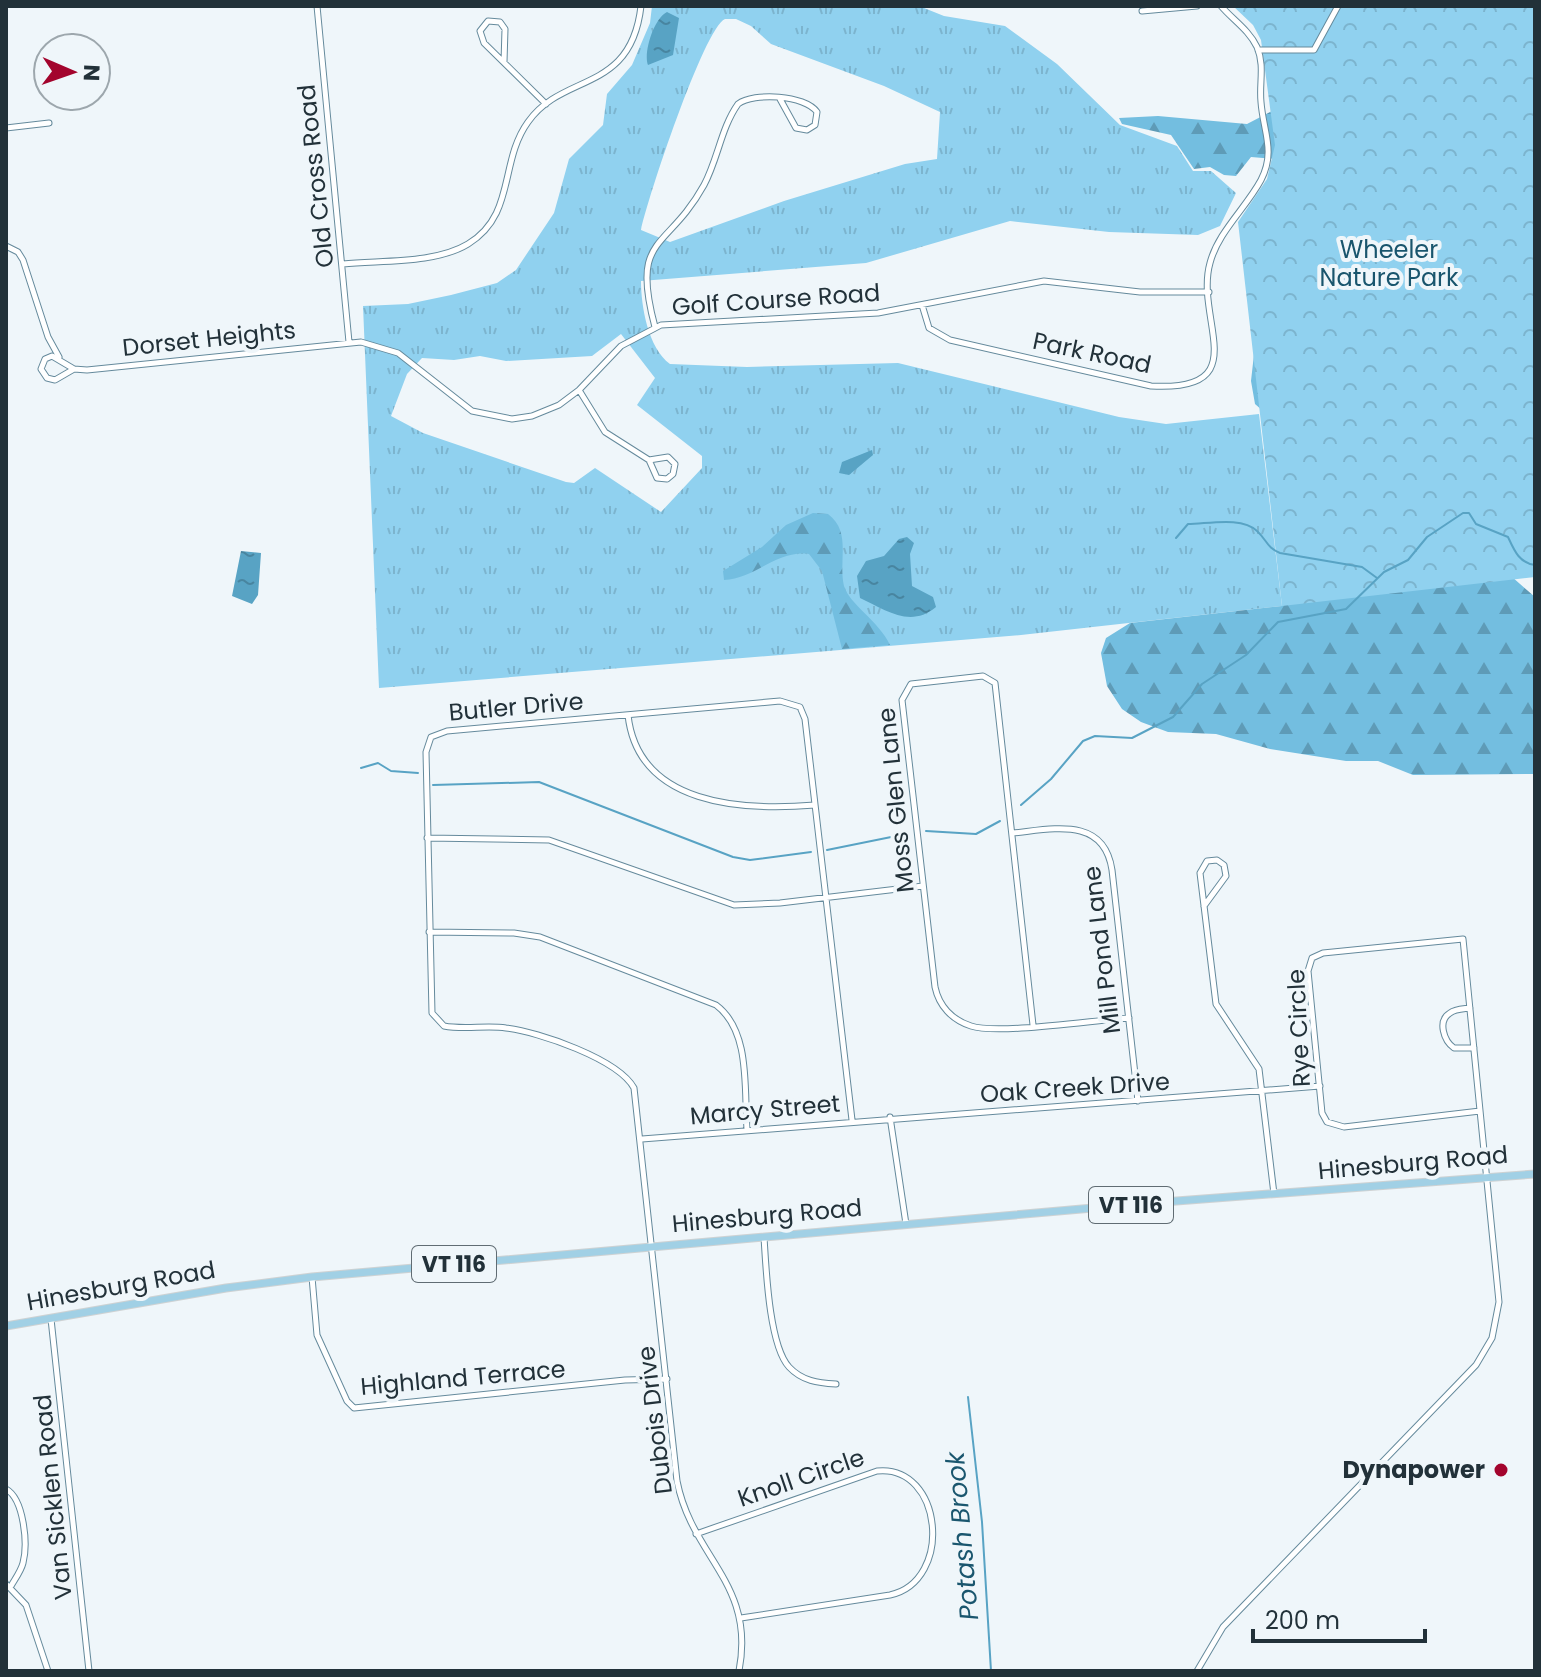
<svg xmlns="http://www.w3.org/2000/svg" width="1541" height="1677" font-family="Poppins,sans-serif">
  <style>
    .grass { fill: url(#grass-tufts); fill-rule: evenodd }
    .forest { fill: url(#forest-firs) }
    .park { fill: url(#park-crowns) }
    .water { fill: url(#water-ripples) }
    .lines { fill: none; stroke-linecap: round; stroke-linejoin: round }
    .stream { stroke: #58a3c4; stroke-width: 2 }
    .street-casing { stroke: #658a9c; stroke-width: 7 }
    .primary-casing { stroke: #ced2d3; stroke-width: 9 }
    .street { stroke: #fff; stroke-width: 5 }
    .primary { stroke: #a1d0e5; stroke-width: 7 }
    .poi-dot { fill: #a3042d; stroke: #eff6fa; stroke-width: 3 }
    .labels { text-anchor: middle; stroke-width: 8; stroke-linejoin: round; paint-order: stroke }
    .shield { fill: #eff6fa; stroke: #606c73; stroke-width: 2 }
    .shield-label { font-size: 22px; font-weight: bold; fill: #223139 }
    .street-label { font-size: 24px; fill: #223139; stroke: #eff6fa }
    .park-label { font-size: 24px; fill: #19556d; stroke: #eff6fa }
    .poi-label { font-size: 24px; font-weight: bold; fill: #223139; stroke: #eff6fa; text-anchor: end }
    .water-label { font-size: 26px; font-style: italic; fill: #1a566e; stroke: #eff6fa }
  </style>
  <defs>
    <pattern id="grass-tufts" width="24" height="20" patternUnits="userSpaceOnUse" patternTransform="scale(2)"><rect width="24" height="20" fill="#90d1ef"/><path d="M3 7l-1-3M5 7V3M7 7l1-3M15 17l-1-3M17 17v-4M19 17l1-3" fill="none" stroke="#7cb4ce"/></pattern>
    <pattern id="forest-firs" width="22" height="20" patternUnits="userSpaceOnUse" patternTransform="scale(2)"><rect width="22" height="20" fill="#73bee0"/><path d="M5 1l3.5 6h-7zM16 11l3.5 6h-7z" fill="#5e9bb7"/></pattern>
    <pattern id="park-crowns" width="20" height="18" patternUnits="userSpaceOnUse" patternTransform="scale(2)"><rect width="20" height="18" fill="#90d1ef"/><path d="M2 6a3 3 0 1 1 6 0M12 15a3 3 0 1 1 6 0" fill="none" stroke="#7cb4ce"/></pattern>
    <pattern id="water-ripples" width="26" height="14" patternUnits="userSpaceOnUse" patternTransform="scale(2)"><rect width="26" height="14" fill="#58a3c4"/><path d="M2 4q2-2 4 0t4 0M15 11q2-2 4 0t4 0" fill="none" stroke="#4885a0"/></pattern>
  </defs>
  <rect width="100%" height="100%" fill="#eff6fa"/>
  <path class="grass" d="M652,6H919L944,16L1005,26L1057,64L1120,125L1177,146L1193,171H1211L1236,193L1220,226L1198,235L1109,232L1010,221L866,263L641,281C641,306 648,348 670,364L747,367L898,363L1119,417L1166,424L1259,414L1282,606L1021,635L379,688L363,306L408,304L451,295L497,283L516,270L554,213L569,159L603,125L607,94L632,65L650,23ZM725,19H736L751,26L771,44L884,86L940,112L937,159L905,164L784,201L670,242L641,230C647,200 704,28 725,19ZM621,334L655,378L637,405L702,456V468L661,512L595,468L574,483L566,482L423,433L391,416L407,374L422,358L454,360L480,356L506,361L592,356Z"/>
  <path class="forest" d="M1276,109L1503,569L1535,597V774L1413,775L1378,761H1346L1270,749L1216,734L1168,732L1141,722L1122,709L1107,686L1101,653L1106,638L1130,623L1282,606L1284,600L1263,411L1255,404L1251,381L1276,159L1251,157L1236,176L1224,175L1210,167L1194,169L1171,135L1122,124L1119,118L1158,116L1247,124Z
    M813,513L828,514C852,532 838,560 844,586C849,604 879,621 890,645L842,649L822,571L809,554C776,550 755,579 724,580L723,571L762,547L786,525Z"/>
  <path class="park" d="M1233,6H1535V577L1282,606L1238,222L1267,179L1275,145L1261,40L1253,25Z"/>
  <path class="water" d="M667,12L679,18L673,55L648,65C643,53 654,18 667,12Z
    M872,450L873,455L849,475L839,473L842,462Z
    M907,537L914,543L910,554L912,586L933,597L936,607C910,629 884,609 860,598L857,576L866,561L884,556L899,539Z
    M241,551L261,553L258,595L252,604L232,596Z"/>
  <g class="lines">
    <path class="stream" d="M1176,538L1188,524C1207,524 1242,516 1257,531C1267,540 1267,548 1280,553L1362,567L1377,578
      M361,768L378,763L391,771L418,773
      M433,785L539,782L733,857L750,860L811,852
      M1021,805L1051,779L1083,741L1095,736L1132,738L1173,717L1202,684L1246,655L1278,622L1346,609L1384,572L1408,560L1427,537L1463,513H1469L1476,524L1508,537C1514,550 1519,563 1535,565
      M926,831L976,834L1000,821
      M827,850L906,834
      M968,1397L982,1522L991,1671"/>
    <g class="street-casing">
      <path id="street" d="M317,6L349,342
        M1142,11L1197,6
        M1258,50H1314L1338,6
        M504,62L505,29L500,22L488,21L480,31L484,43L546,104
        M6,128L49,123
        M6,246L18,252L23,260L48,337L59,357
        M343,264C381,260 435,264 468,244C516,215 499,162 528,122C563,72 631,94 641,6
        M922,305L929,328L950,340L1151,386C1257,392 1194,320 1210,263C1218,232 1246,208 1261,180C1276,151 1263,131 1261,102C1259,83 1265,66 1257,47C1249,30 1233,20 1221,6
        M655,327C630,234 667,252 704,185C718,159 721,128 738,104C754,92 805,95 817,112L815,125L807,130L796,128L780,99
        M74,369L55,380L47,378L41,369L45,359L52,356L74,369L87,370L361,342L398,353L472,411L512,419L532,416L559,405L579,390L621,346L661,325L878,313L1044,281L1140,292H1209
        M579,390L605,432L649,460L657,478L667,479L673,474L675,464L668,457L649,460
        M628,715C638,806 743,811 815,805
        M1013,833C1053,829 1104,816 1112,870L1138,1101
        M427,838L549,840L734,905L780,903L923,886
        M1204,906L1226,876L1224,865L1217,860L1207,861L1200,873L1216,1004L1259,1069L1274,1194
        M429,932L514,933L540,937L716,1005C751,1031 744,1090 747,1129
        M1470,1008C1464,1009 1455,1009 1450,1013C1437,1021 1444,1041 1454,1048H1474
        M1033,1025L995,683L983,676L911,684L902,700L935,987C939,1006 952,1020 971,1026C998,1035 1095,1020 1129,1018
        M890,1117L906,1224
        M642,1139L1320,1086
        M764,1237C766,1268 769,1345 789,1367C802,1381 818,1383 836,1384
        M312,1277L317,1335L347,1401L354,1408L625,1380L667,1379
        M51,1319L89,1671
        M6,1489C24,1499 28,1544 23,1563C21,1571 15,1579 11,1586
        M696,1534L877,1471C943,1464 954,1581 890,1595L741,1618
        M6,1584L26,1605L48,1671
        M739,1671C756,1583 692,1558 677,1481L634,1088C618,1059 539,1032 506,1028C486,1025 464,1030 444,1026L432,1013L426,752L431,737L447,731L780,701L800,707L805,719L852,1120
        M1197,1671L1223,1627L1476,1365L1492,1338L1499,1302L1463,939L1323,953L1312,958L1308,971L1322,1113L1327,1122L1344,1127L1480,1111"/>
    </g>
    <g class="primary-casing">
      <path id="primary" d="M6,1326L226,1288L312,1277L1150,1203L1535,1174"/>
    </g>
    <use href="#street" class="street"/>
    <use href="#primary" class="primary"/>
  </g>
  <circle class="poi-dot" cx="1501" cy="1470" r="8"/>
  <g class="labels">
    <g class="shield">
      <rect x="1089" y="1187" width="84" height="36" rx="6"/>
      <rect x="412" y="1246" width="84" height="36" rx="6"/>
    </g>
    <g class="shield-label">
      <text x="1131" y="1213">VT 116</text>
      <text x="454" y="1272">VT 116</text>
    </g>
    <g class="street-label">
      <text transform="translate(316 176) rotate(-96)" y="8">Old Cross Road</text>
      <text transform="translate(776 300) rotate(-4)" y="8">Golf Course Road</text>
      <text transform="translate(209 339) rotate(-6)" y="8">Dorset Heights</text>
      <text transform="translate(1092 353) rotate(12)" y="8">Park Road</text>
      <text transform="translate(516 707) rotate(-5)" y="8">Butler Drive</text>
      <text transform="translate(896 800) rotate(-96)" y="8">Moss Glen Lane</text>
      <text transform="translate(1102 950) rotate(-97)" y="8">Mill Pond Lane</text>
      <text transform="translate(1299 1028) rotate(-93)" y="8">Rye Circle</text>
      <text transform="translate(1075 1088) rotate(-4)" y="8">Oak Creek Drive</text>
      <text transform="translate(765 1110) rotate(-5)" y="8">Marcy Street</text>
      <text transform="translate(1413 1163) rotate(-5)" y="8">Hinesburg Road</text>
      <text transform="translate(767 1216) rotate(-5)" y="8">Hinesburg Road</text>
      <text transform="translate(121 1286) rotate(-10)" y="8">Hinesburg Road</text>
      <text transform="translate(463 1378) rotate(-5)" y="8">Highland Terrace</text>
      <text transform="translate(655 1420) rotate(-97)" y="8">Dubois Drive</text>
      <text transform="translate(801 1478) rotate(-19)" y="8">Knoll Circle</text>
      <text transform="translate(53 1497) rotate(-96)" y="8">Van Sicklen Road</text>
    </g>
    <g class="park-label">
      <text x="1389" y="258">Wheeler<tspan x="1389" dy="28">Nature Park</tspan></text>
    </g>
    <g class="poi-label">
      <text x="1485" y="1478">Dynapower</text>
    </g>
    <g class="water-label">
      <text transform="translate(962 1536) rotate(-95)" y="9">Potash Brook</text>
    </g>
  </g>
  <rect width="1541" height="1677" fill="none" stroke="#223139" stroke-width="16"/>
  <g transform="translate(72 72) rotate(92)"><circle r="38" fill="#eff6fa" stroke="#9da7ad" stroke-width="2"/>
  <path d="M0-6L14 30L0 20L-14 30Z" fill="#a3042d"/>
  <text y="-12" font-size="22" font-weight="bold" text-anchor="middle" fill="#223139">N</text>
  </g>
  <path d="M1253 1629v12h172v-12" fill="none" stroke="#223139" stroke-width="4"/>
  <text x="1265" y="1629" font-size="24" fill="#223139" stroke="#eff6fa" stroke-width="6" paint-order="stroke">200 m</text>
</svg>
